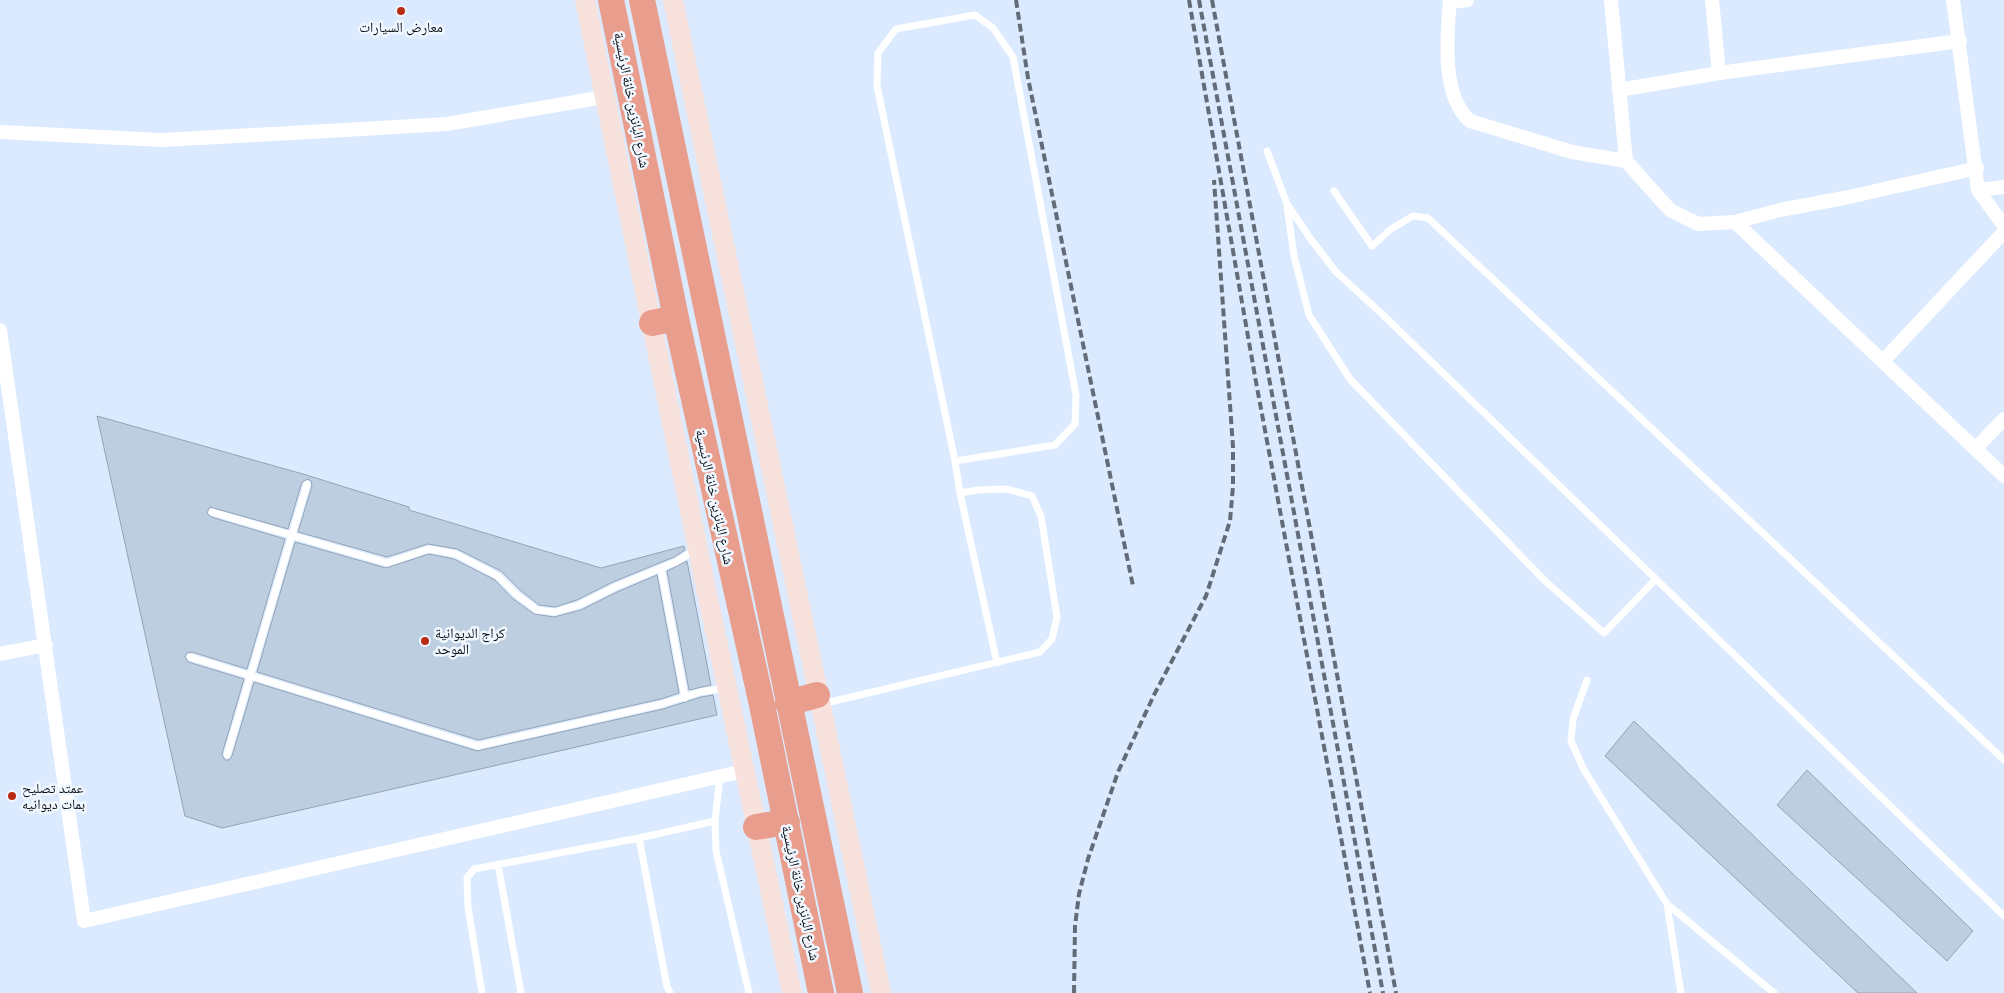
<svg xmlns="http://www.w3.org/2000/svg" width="2004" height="993" font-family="'Golos Text','Noto Naskh Arabic',sans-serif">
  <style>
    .building { fill: #becee1; stroke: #94a2b5 }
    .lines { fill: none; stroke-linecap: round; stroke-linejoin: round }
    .lane { stroke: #fff; stroke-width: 7 }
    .street { stroke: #fff; stroke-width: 14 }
    .secondary { stroke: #f8e2dd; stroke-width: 20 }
    .highway { stroke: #e89d8d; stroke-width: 26 }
    .rail { stroke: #626b77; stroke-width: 4; stroke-dasharray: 8 4; stroke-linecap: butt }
    .poi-dot { fill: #b72b12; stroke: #f0f7ff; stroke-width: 2 }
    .labels { text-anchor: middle; stroke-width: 5; stroke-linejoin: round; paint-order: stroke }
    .poi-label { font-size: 14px; fill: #090e14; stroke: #f0f7ff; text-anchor: start }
    .street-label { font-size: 14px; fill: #090e14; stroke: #f0f7ff }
  </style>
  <rect width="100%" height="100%" fill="#dbeafe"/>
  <path class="building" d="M97,416L303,474L409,507V510L601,568L684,546L685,550L674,557L613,582L577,600L555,607L539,605L520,590L501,571L457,549L428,544L387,557L298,532L312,486L311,481L308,479L302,482L288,529L210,507L207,513L211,517L285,539L247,669L192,652L187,653L185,656L188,662L244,679L222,754L225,760H229L232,756L254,682L477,751L663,709L701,697L713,695L717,715L222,828L185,816Z
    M295,542L386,568L429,554L454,559L495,580L512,598L534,614L554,617L581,610L617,592L657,575L679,693L661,699L478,740L257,672Z
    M687,561L711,685L689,690L667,571Z
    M1634,721L1917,993H1858L1605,756Z
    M1807,770L1973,931L1947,961L1777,805Z"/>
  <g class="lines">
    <path class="lane" d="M1267,151L1287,204L1310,238L1336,272L1381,313L2004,916
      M1334,191L1372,246L1391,229L1413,216L1428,218L2004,760
      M1287,206L1294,256L1309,315L1350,379L1543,579L1604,633L1656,579
      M960,493L997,663
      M212,512L387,563L429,549L456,554L498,576L516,594L537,610L555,612L579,605L615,587L661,568
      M190,657L478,746L662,704L700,692L726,688
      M1587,680L1573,719L1571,741L1584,770L1667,904L1681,993
      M685,698L661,568L676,562L695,550
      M822,704L1040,652L1052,639L1057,617L1041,516L1032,496L1007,489L978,490L960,493L955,461L877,86L878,53L896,29L975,15L993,28L1013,57L1076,395L1075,424L1055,445L955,461
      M227,755L307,484
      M720,776L715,821L716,851L749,993
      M639,838L667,987L670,993
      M498,864L521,993
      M1667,904L1774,993
      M482,993L468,907L467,878L474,869L639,838L715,821"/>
    <path class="street" d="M1450,0C1447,35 1441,96 1470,121L1572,152L1626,161L1670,210L1698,224L1735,222L1780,210L1849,197L1977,168
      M1611,0L1626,161
      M1712,0L1719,73
      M1953,0L1978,190L2004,226
      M1450,2L1467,0
      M1619,90L1719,73L1960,41
      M0,132L161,140L328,131L447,124L604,97
      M1978,190L2004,187
      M1735,222L2004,476
      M0,330L84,921L744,771
      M1883,361L2004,232
      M1975,449L2004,419
      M0,654L46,645"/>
    <path class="secondary" d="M585,0L708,598L792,993
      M673,0L881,993"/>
    <path class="highway" d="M611,0L676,318L762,705L821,993
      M642,0L850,993
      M652,323L676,318
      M788,703L817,695
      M756,827L787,822"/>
    <path class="rail" d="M1016,0L1028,78L1133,586
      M1189,0L1256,382L1370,993
      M1199,0L1383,993
      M1212,0L1396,993
      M1074,993L1075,926L1079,894L1088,859L1118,772L1154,695L1206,596L1230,521L1233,486V447L1214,180"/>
  </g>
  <g class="poi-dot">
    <circle cx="401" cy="11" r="5"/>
    <circle cx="425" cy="641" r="5"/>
    <circle cx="12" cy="796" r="5"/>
  </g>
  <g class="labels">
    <g class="poi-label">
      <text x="401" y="32" text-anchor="middle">معارض السيارات</text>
      <text x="435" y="638">كراج الديوانية<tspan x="435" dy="16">الموحد</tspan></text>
      <text x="22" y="793">عمتد تصليح<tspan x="22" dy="16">بمات ديوانيه</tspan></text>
    </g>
    <g class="street-label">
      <text transform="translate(632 100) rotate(79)" y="5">شارع البانزين خانة الرئيسية</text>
      <text transform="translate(715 497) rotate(78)" y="5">شارع البانزين خانة الرئيسية</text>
      <text transform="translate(801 893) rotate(78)" y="5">شارع البانزين خانة الرئيسية</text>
    </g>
  </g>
</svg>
